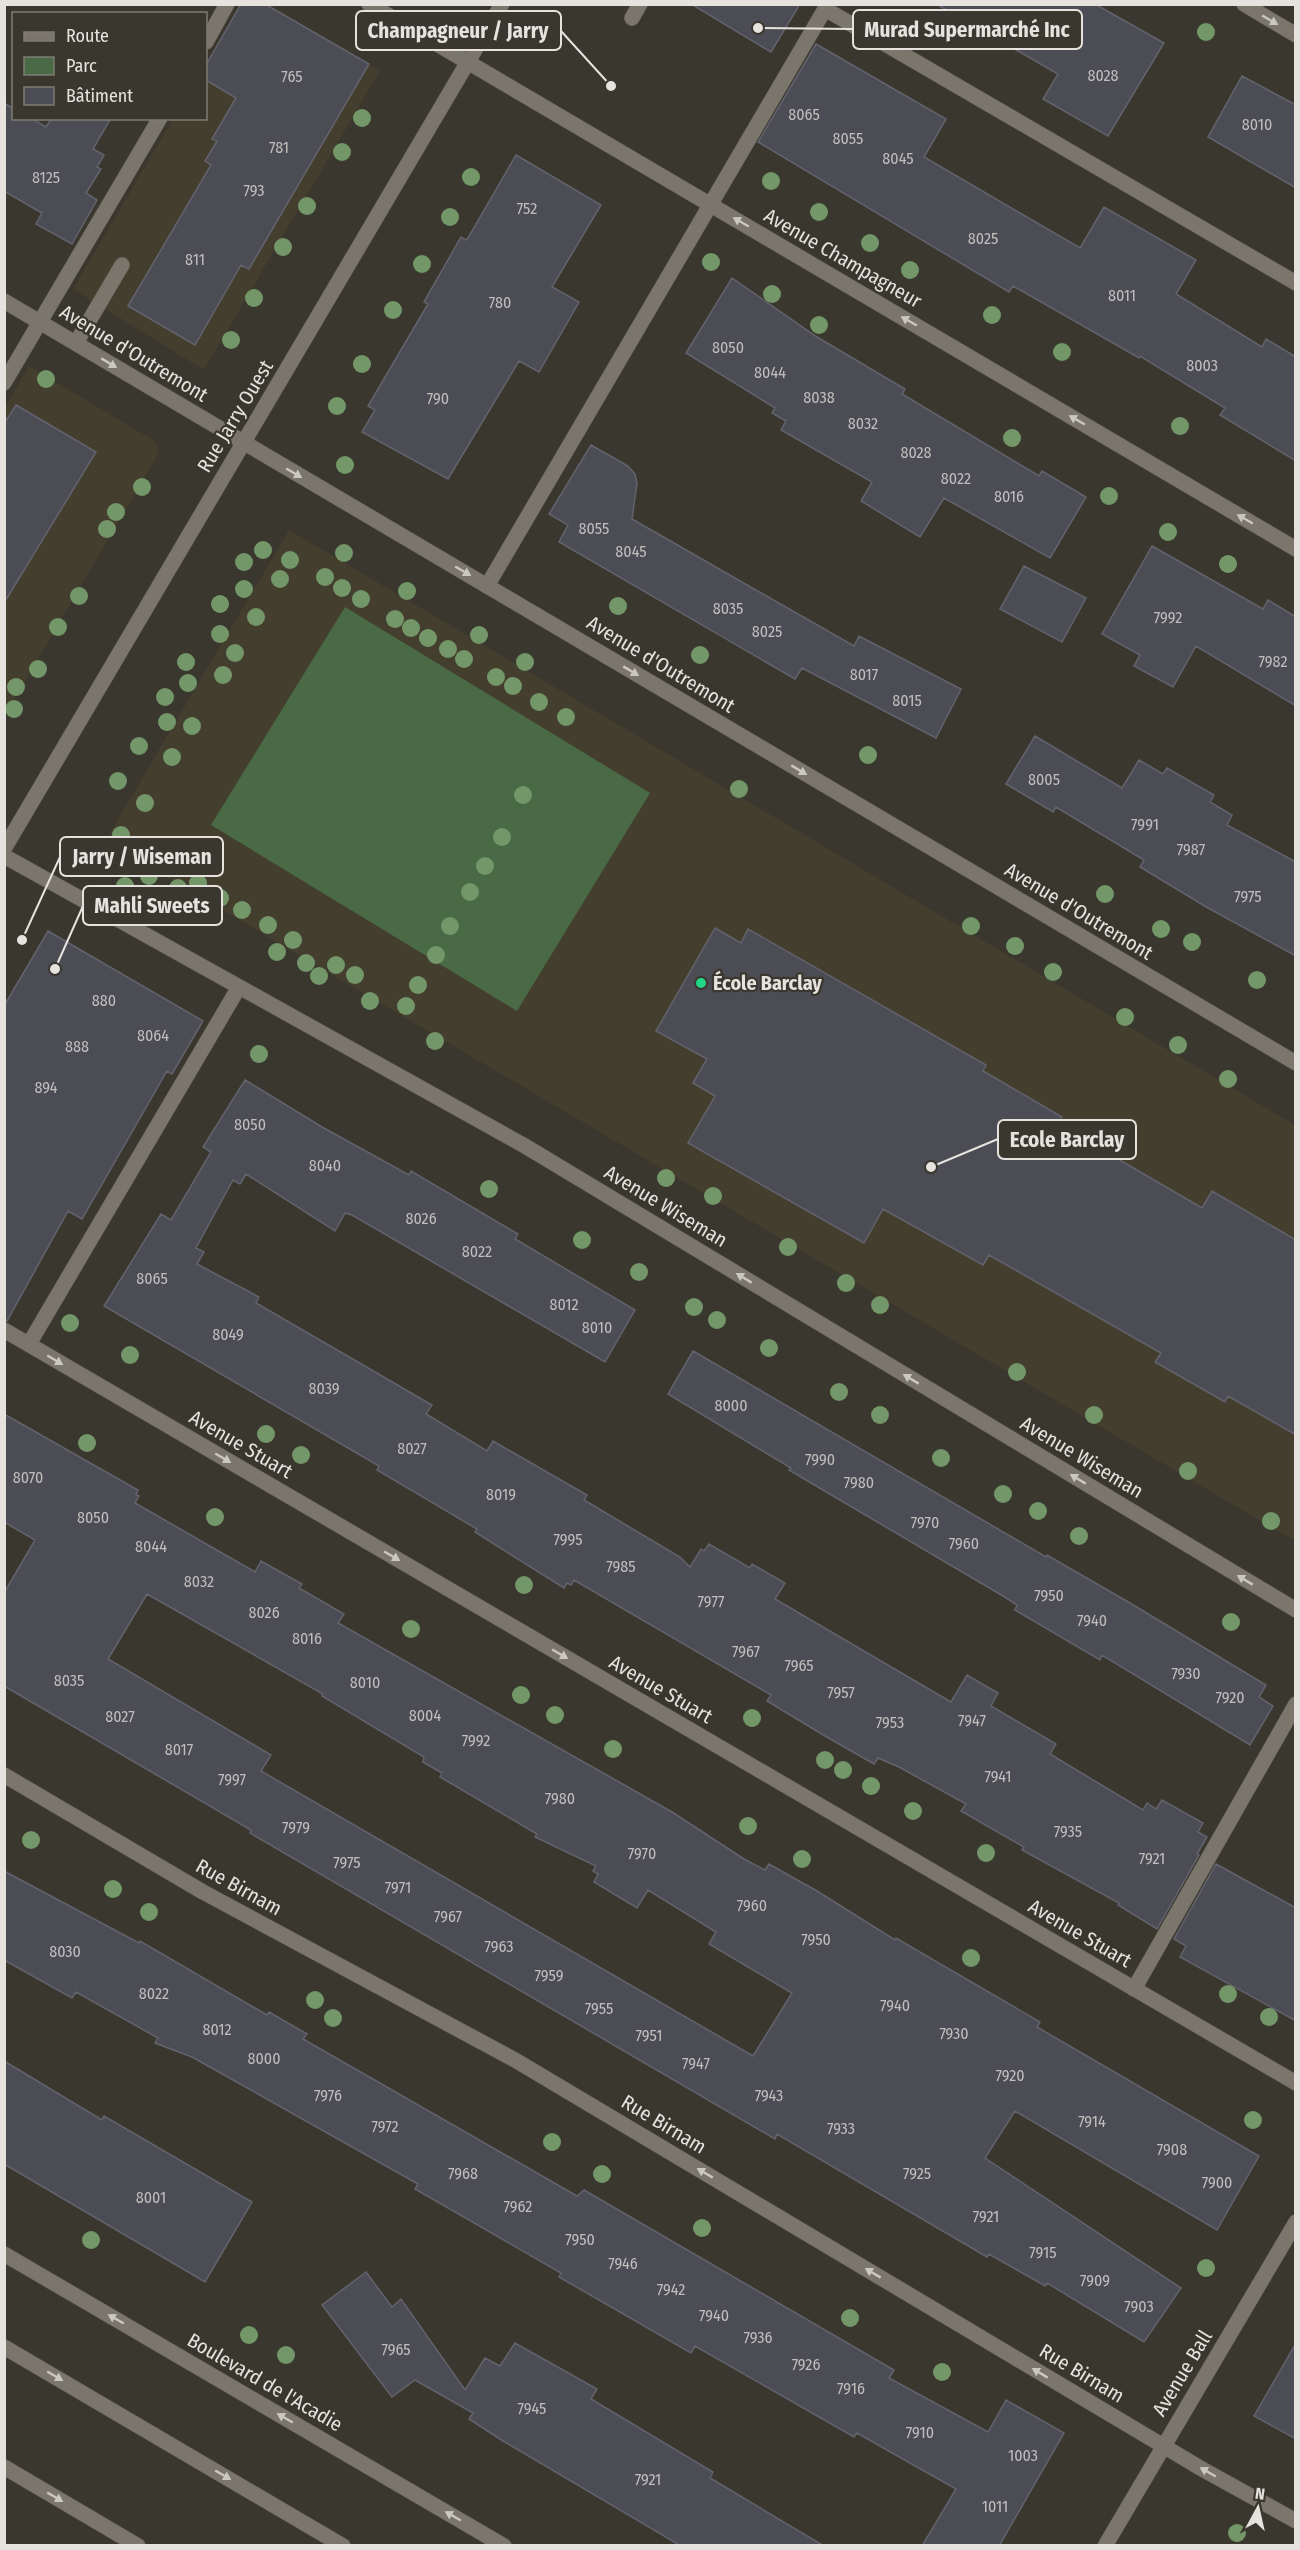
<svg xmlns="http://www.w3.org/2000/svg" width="1300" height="2550" font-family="'Fira Sans Condensed',sans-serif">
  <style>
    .built { fill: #443e2f }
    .green { fill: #496a45 }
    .building { fill: #4c4c55; stroke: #63636d; stroke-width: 1.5; fill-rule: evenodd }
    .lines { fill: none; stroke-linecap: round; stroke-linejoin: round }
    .service-casing { stroke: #59554e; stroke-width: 16 }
    .minor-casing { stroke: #59554e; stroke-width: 16 }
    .secondary-casing { stroke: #59554e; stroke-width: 16 }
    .service { stroke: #7a766c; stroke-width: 15 }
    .minor { stroke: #7a766c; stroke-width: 15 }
    .secondary { stroke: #7a766c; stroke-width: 15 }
    .tree { fill: #739769 }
    .oneway { fill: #cbc8c2 }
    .poi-dot { fill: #22d887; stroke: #3a372e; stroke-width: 2 }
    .labels { text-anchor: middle; stroke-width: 4.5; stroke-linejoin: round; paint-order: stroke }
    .number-label { font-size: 16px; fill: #c0bdbc }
    .street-label { font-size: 20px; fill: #e6e3de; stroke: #3a372e }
    .poi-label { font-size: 20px; font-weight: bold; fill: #e6e3de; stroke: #3a372e; text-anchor: start }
    .leader { fill: none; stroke: #e6e3de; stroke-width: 2 }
    .callout-dot { fill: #e6e3de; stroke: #3a372e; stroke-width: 2 }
    .callout { fill: #3a372e; stroke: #e6e3de; stroke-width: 2 }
    .callout-label { font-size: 21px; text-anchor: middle; font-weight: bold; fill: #e6e3de }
  </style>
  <rect width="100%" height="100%" fill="#3a372e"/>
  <path class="built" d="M240,5H268L380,71L204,370L73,289L173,119L206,118V63Z
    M29,366L153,440L158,446L159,453L5,715V407Z
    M289,530L1295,1125V1541L105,841Z"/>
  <path class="green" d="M345,607L650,793L517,1011L211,825Z"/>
  <path class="building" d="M241,4H265L369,64L249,269L241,265L195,345L128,306L211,165L205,161L217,141L212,139L236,98L206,80V65Z
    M691,4H800L771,52Z
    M936,4H1095L1164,43L1108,136L1043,99L1058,74Z
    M816,44L946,119L924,157L1080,248L1104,207L1196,260L1176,294L1262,347L1266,339L1296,357V461L1220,415L1225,408L1140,356L1139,358L1013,286L1009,292L758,142Z
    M1242,76L1296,105V188L1208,137Z
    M4,103L14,109V118H31L46,127L52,118H111L93,149L104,155L97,167L101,169L86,193L97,200L72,244L36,224L42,213L4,191Z
    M516,155L601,205L552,287L579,302L539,372L519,361L448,479L362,432L375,410L368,406L428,304L424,302L461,237L466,240L468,238Z
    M732,278L817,337L905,389L902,394L1039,476L1042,471L1086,497L1050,558L944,498L920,537L861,501L872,482L781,430L786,421L772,413L775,408L686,353Z
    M16,405L96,452L4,603V424Z
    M591,445L628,466L635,474L637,483L632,519L854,646L859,636L961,689L936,738L802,668L795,679L559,542L568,525L549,514Z
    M1152,546L1263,609L1268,600L1296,617V706L1196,646L1173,687L1134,666L1140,655L1102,634Z
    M1024,566L1086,598L1062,642L1000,609Z
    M1035,736L1122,788L1139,760L1163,774L1167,768L1214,795L1210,802L1232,815L1227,825L1296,862V956L1208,908L1140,867L1144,860L1056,807L1053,812L1006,784Z
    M715,928L741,943L748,929L986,1065L983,1071L1062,1117L1058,1124L1202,1208L1212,1191L1296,1240V1435L1228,1396L1225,1402L1155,1362L1161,1353L989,1255L983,1265L883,1209L864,1243L688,1143L715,1096L693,1083L707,1059L656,1031Z
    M48,931L203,1021L172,1074L167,1071L82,1219L68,1211L7,1321L4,1320V1006Z
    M245,1080L322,1127L409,1175L411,1171L518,1234L515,1239L635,1310L605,1362L352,1215L345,1213L335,1231L246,1174L240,1184L233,1180L196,1248L204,1252L197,1264L259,1297L256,1303L432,1405L426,1414L487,1451L493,1441L587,1495L584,1500L680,1557L690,1567L701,1549L704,1551L709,1544L750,1568L752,1564L785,1583L775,1599L951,1702L967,1675L998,1693L991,1706L1056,1744L1050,1754L1143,1810L1147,1803L1156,1809L1162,1800L1203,1823L1198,1832L1207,1837L1197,1854L1199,1855L1157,1929L1118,1905L1119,1903L1022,1850L1024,1847L961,1811L966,1804L899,1767L878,1758L874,1764L825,1736L767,1701L771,1695L574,1580L571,1585L567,1583L564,1588L475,1532L477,1529L377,1470L379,1466L104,1306L161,1214L171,1220L211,1152L203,1147Z
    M693,1351L1046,1557L1047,1555L1130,1603L1266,1685L1259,1697L1273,1706L1250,1745L1102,1655L1100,1660L1015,1610L1017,1605L1003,1596L789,1470L791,1468L668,1394Z
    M4,1414L138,1490L136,1495L139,1496L135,1503L255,1572L261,1561L302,1584L299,1588L344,1614L338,1623L672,1812L744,1859L765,1870L769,1864L817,1891L895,1940L896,1938L1040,2022L1037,2027L1259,2156L1217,2230L1015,2111L985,2158L1181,2288L1144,2342L1047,2283L1045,2286L989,2254L987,2257L777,2134L775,2139L250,1833L251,1830L4,1686V1593L35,1540L4,1522ZM147,1594L323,1694L322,1696L424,1757L423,1762L442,1773L440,1777L537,1834L535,1837L596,1866L593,1871L598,1874L594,1882L637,1908L648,1890L716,1932L709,1944L792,1993L753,2056L261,1771L271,1755L108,1659Z
    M1216,1864L1296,1908V2021L1180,1957L1186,1946L1174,1939Z
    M4,1871L139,1943L140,1941L267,2015L269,2012L307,2034L303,2039L577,2196L584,2190L894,2370L889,2378L988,2432L1006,2400L1064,2433L999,2546H922L956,2489L857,2433L854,2437L695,2346L691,2353L559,2277L561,2273L415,2189L418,2184L192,2057L155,2043L158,2038L76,1992L72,1998L4,1960Z
    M4,2061L102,2120L104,2116L252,2202L205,2282L4,2164Z
    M366,2272L392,2307L401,2299L465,2390L485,2358L500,2366L515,2343L597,2389L591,2399L713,2472L710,2478L824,2546H681L503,2441L469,2419L473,2413L415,2380L392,2397L322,2305Z
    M1296,2343V2439L1254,2416Z"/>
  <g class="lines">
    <g class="service-casing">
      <path id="service" d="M632,18L640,4
        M206,42L227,4
        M76,343L122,265
        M4,383L160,118
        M487,586L825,9L1296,283
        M29,1344L239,987
        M1134,1989L1296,1704"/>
    </g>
    <g class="minor-casing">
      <path id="minor" d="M369,4L1296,549
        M1244,4L1296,35
        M4,301L1296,1063
        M4,856L525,1146L1296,1610
        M4,1330L1296,2083
        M4,1775L203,1892L515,2060L1202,2469L1296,2521
        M4,2467L138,2546
        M1105,2546L1296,2222"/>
    </g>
    <g class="secondary-casing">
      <path id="secondary" d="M4,849L502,4
        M4,2254L504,2546
        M4,2347L343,2546"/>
    </g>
    <use href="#service" class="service"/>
    <use href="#minor" class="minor"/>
    <use href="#secondary" class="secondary"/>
  </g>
  <g class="tree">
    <circle cx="1206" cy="32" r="9"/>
    <circle cx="362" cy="118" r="9"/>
    <circle cx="342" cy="152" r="9"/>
    <circle cx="471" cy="177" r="9"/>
    <circle cx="771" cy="181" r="9"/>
    <circle cx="307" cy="206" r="9"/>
    <circle cx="819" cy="212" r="9"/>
    <circle cx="450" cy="217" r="9"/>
    <circle cx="870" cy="243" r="9"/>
    <circle cx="283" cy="247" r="9"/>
    <circle cx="711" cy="262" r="9"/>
    <circle cx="422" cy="264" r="9"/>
    <circle cx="910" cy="270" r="9"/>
    <circle cx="772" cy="294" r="9"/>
    <circle cx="254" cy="298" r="9"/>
    <circle cx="393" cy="310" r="9"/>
    <circle cx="992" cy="315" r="9"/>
    <circle cx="819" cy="325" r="9"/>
    <circle cx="231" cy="340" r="9"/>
    <circle cx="1062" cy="352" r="9"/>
    <circle cx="362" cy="364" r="9"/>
    <circle cx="46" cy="379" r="9"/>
    <circle cx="337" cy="406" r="9"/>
    <circle cx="1180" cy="426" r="9"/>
    <circle cx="1012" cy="438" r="9"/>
    <circle cx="345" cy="465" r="9"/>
    <circle cx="142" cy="487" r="9"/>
    <circle cx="1109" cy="496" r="9"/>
    <circle cx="116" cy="512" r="9"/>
    <circle cx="107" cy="529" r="9"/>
    <circle cx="1168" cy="532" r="9"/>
    <circle cx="263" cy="550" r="9"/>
    <circle cx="344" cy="553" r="9"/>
    <circle cx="290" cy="560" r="9"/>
    <circle cx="244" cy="562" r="9"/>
    <circle cx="1228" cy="564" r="9"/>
    <circle cx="325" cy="577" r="9"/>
    <circle cx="280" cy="579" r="9"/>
    <circle cx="342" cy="588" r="9"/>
    <circle cx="244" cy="589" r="9"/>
    <circle cx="407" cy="591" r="9"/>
    <circle cx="79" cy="596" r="9"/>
    <circle cx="361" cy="599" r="9"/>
    <circle cx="220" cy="604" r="9"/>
    <circle cx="618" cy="606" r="9"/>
    <circle cx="256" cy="617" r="9"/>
    <circle cx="395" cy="619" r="9"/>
    <circle cx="58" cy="627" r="9"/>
    <circle cx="411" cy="628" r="9"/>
    <circle cx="220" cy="634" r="9"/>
    <circle cx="479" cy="635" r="9"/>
    <circle cx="428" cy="638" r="9"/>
    <circle cx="448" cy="649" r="9"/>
    <circle cx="235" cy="653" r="9"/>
    <circle cx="700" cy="655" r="9"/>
    <circle cx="464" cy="659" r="9"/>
    <circle cx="186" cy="662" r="9"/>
    <circle cx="525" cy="662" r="9"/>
    <circle cx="38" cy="669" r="9"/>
    <circle cx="223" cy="675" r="9"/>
    <circle cx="496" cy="677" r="9"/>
    <circle cx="188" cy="683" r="9"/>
    <circle cx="513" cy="686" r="9"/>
    <circle cx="16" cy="687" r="9"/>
    <circle cx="165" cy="697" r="9"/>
    <circle cx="539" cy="702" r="9"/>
    <circle cx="14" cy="709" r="9"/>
    <circle cx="566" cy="717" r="9"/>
    <circle cx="167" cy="722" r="9"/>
    <circle cx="192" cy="726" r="9"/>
    <circle cx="139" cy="746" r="9"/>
    <circle cx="868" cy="755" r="9"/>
    <circle cx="172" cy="757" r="9"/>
    <circle cx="118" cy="781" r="9"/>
    <circle cx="739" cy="789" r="9"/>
    <circle cx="523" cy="795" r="9"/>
    <circle cx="145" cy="803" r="9"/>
    <circle cx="121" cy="835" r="9"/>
    <circle cx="502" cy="837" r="9"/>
    <circle cx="485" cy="866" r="9"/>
    <circle cx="149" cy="876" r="9"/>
    <circle cx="198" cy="883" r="9"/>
    <circle cx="125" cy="886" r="9"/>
    <circle cx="178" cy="888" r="9"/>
    <circle cx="470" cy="892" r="9"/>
    <circle cx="1105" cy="894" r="9"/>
    <circle cx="220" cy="898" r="9"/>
    <circle cx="242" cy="910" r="9"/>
    <circle cx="268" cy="925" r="9"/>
    <circle cx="450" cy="926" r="9"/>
    <circle cx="971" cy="926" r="9"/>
    <circle cx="1161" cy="929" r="9"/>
    <circle cx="293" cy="940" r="9"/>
    <circle cx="1192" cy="942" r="9"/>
    <circle cx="1015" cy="946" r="9"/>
    <circle cx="277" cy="952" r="9"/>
    <circle cx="436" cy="955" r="9"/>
    <circle cx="306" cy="963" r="9"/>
    <circle cx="336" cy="965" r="9"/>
    <circle cx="1053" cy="972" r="9"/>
    <circle cx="355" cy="975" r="9"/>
    <circle cx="319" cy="976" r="9"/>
    <circle cx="1257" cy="980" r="9"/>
    <circle cx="418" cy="985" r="9"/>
    <circle cx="370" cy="1001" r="9"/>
    <circle cx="406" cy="1006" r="9"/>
    <circle cx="1125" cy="1017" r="9"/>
    <circle cx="435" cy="1041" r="9"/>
    <circle cx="1178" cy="1045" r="9"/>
    <circle cx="259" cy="1054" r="9"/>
    <circle cx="1228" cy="1079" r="9"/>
    <circle cx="666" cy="1178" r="9"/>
    <circle cx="489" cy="1189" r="9"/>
    <circle cx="713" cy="1196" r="9"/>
    <circle cx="582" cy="1240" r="9"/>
    <circle cx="788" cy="1247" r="9"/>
    <circle cx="639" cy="1272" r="9"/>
    <circle cx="846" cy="1283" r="9"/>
    <circle cx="880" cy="1305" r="9"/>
    <circle cx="694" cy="1307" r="9"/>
    <circle cx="717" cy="1320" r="9"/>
    <circle cx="70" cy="1323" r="9"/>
    <circle cx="769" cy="1348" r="9"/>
    <circle cx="130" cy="1355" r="9"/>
    <circle cx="1017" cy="1372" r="9"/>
    <circle cx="839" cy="1392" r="9"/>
    <circle cx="880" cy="1415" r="9"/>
    <circle cx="1094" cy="1415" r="9"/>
    <circle cx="266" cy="1434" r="9"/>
    <circle cx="87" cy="1443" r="9"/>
    <circle cx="301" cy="1455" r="9"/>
    <circle cx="941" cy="1458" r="9"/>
    <circle cx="1188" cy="1471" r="9"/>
    <circle cx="1003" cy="1494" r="9"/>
    <circle cx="1038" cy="1511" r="9"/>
    <circle cx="215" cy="1517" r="9"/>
    <circle cx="1271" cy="1521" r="9"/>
    <circle cx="1079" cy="1536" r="9"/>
    <circle cx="524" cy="1585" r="9"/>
    <circle cx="1231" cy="1622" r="9"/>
    <circle cx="411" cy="1629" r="9"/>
    <circle cx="521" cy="1695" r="9"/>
    <circle cx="555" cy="1715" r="9"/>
    <circle cx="752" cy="1718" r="9"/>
    <circle cx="613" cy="1749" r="9"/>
    <circle cx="825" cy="1760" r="9"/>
    <circle cx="843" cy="1770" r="9"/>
    <circle cx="871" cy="1786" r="9"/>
    <circle cx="913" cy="1811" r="9"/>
    <circle cx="748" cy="1826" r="9"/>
    <circle cx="31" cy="1840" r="9"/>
    <circle cx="986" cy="1853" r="9"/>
    <circle cx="802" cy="1859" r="9"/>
    <circle cx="113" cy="1889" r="9"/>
    <circle cx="149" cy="1912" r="9"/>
    <circle cx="971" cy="1958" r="9"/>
    <circle cx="1228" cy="1994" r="9"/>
    <circle cx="315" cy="2000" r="9"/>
    <circle cx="1269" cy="2017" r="9"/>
    <circle cx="333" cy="2018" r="9"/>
    <circle cx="1253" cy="2120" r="9"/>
    <circle cx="552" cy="2142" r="9"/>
    <circle cx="602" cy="2174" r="9"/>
    <circle cx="702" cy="2228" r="9"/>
    <circle cx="91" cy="2240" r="9"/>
    <circle cx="1206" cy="2268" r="9"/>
    <circle cx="850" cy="2318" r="9"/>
    <circle cx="249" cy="2335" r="9"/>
    <circle cx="286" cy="2355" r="9"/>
    <circle cx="942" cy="2372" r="9"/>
    <circle cx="1237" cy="2533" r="9"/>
  </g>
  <defs><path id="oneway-solid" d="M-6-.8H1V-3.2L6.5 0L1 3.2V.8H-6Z" transform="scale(1.5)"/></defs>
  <g class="oneway">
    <use href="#oneway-solid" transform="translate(1270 20) rotate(30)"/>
    <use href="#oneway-solid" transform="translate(741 222) rotate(-150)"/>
    <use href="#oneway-solid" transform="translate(909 321) rotate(-150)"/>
    <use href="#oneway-solid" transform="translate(109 363) rotate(31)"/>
    <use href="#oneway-solid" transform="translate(1077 420) rotate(-150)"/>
    <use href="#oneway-solid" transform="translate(294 473) rotate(30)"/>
    <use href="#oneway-solid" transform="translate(1245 519) rotate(-150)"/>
    <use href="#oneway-solid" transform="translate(463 571) rotate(30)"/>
    <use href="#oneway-solid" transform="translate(631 671) rotate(31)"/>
    <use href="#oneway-solid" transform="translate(799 770) rotate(31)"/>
    <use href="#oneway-solid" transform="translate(744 1278) rotate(-149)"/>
    <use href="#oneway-solid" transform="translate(55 1360) rotate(30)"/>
    <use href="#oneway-solid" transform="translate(911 1379) rotate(-149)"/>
    <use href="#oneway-solid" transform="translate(223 1458) rotate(30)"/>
    <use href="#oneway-solid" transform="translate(1078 1479) rotate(-149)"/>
    <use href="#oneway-solid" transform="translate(392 1556) rotate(30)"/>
    <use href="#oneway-solid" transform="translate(1245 1580) rotate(-149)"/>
    <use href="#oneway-solid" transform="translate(560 1654) rotate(30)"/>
    <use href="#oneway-solid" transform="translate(705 2173) rotate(-149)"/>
    <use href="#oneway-solid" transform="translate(873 2273) rotate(-149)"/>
    <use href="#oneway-solid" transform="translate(116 2319) rotate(-150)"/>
    <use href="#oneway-solid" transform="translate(1040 2373) rotate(-149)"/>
    <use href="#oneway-solid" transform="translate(55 2376) rotate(30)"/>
    <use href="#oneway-solid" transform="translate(285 2418) rotate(-150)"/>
    <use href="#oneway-solid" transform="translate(1208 2472) rotate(-150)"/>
    <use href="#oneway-solid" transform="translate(223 2475) rotate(30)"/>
    <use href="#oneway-solid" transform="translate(55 2497) rotate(30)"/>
    <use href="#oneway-solid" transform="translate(453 2516) rotate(-150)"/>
  </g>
  <circle class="poi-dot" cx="701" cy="983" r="6"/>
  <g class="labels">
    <g class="number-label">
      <text x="1103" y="81">8028</text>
      <text x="292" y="82">765</text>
      <text x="804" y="120">8065</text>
      <text x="1257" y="130">8010</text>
      <text x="848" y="144">8055</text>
      <text x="279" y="153">781</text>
      <text x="898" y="164">8045</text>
      <text x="46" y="183">8125</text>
      <text x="254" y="196">793</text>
      <text x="527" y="214">752</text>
      <text x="983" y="244">8025</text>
      <text x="195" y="265">811</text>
      <text x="1122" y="301">8011</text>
      <text x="500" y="308">780</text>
      <text x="728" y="353">8050</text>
      <text x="1202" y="371">8003</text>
      <text x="770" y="378">8044</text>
      <text x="819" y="403">8038</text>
      <text x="438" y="404">790</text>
      <text x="863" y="429">8032</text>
      <text x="916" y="458">8028</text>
      <text x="956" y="484">8022</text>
      <text x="1009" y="502">8016</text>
      <text x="594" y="534">8055</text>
      <text x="631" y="557">8045</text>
      <text x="728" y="614">8035</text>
      <text x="1168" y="623">7992</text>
      <text x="767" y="637">8025</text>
      <text x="1273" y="667">7982</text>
      <text x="864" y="680">8017</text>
      <text x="907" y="706">8015</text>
      <text x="1044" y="785">8005</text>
      <text x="1145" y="830">7991</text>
      <text x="1191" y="855">7987</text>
      <text x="1248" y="902">7975</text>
      <text x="104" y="1006">880</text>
      <text x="153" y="1041">8064</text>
      <text x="77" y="1052">888</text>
      <text x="46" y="1093">894</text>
      <text x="250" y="1130">8050</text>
      <text x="325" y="1171">8040</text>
      <text x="421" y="1224">8026</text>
      <text x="477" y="1257">8022</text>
      <text x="152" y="1284">8065</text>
      <text x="564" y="1310">8012</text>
      <text x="597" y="1333">8010</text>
      <text x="228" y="1340">8049</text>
      <text x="324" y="1394">8039</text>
      <text x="731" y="1411">8000</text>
      <text x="412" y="1454">8027</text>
      <text x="820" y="1465">7990</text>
      <text x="28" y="1483">8070</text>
      <text x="859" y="1488">7980</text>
      <text x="501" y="1500">8019</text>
      <text x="93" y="1523">8050</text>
      <text x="925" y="1528">7970</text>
      <text x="568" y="1545">7995</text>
      <text x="964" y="1549">7960</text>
      <text x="151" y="1552">8044</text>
      <text x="621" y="1572">7985</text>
      <text x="199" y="1587">8032</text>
      <text x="1049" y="1601">7950</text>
      <text x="711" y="1607">7977</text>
      <text x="264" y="1618">8026</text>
      <text x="1092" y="1626">7940</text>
      <text x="307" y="1644">8016</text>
      <text x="746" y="1657">7967</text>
      <text x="799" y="1671">7965</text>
      <text x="1186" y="1679">7930</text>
      <text x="69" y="1686">8035</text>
      <text x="365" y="1688">8010</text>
      <text x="841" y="1698">7957</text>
      <text x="1230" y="1703">7920</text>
      <text x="425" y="1721">8004</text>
      <text x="120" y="1722">8027</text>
      <text x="972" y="1726">7947</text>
      <text x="890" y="1728">7953</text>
      <text x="476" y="1746">7992</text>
      <text x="179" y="1755">8017</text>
      <text x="998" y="1782">7941</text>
      <text x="232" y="1785">7997</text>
      <text x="560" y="1804">7980</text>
      <text x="296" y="1833">7979</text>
      <text x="1068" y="1837">7935</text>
      <text x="642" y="1859">7970</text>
      <text x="1152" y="1864">7921</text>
      <text x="347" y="1868">7975</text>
      <text x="398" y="1893">7971</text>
      <text x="752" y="1911">7960</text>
      <text x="448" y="1922">7967</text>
      <text x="816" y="1945">7950</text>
      <text x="499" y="1952">7963</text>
      <text x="65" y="1957">8030</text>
      <text x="549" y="1981">7959</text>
      <text x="154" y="1999">8022</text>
      <text x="895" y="2011">7940</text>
      <text x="599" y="2014">7955</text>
      <text x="217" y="2035">8012</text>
      <text x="954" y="2039">7930</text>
      <text x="649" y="2041">7951</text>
      <text x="264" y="2064">8000</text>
      <text x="696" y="2069">7947</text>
      <text x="1010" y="2081">7920</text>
      <text x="328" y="2101">7976</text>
      <text x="769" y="2101">7943</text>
      <text x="1092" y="2127">7914</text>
      <text x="385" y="2132">7972</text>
      <text x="841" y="2134">7933</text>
      <text x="1172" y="2155">7908</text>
      <text x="463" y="2179">7968</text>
      <text x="917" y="2179">7925</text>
      <text x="1217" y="2188">7900</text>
      <text x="151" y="2203">8001</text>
      <text x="518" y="2212">7962</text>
      <text x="986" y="2222">7921</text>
      <text x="580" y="2245">7950</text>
      <text x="1043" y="2258">7915</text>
      <text x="623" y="2269">7946</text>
      <text x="1095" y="2286">7909</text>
      <text x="671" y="2295">7942</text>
      <text x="1139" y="2312">7903</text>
      <text x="714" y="2321">7940</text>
      <text x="758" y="2343">7936</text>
      <text x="396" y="2355">7965</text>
      <text x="806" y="2370">7926</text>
      <text x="851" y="2394">7916</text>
      <text x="532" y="2414">7945</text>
      <text x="920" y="2438">7910</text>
      <text x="1023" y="2461">1003</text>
      <text x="648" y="2485">7921</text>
      <text x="995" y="2512">1011</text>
    </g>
    <g class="street-label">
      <text transform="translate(843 258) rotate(30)" y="7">Avenue Champagneur</text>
      <text transform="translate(134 353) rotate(31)" y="7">Avenue d'Outremont</text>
      <text transform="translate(235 416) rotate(-59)" y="7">Rue Jarry Ouest</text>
      <text transform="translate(661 664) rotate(31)" y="7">Avenue d'Outremont</text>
      <text transform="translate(1079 911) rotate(31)" y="7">Avenue d'Outremont</text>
      <text transform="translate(666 1206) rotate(31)" y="7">Avenue Wiseman</text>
      <text transform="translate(241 1444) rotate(30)" y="7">Avenue Stuart</text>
      <text transform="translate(1082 1457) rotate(31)" y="7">Avenue Wiseman</text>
      <text transform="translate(661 1689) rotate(30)" y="7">Avenue Stuart</text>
      <text transform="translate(239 1887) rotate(29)" y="7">Rue Birnam</text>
      <text transform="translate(1080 1933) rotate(30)" y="7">Avenue Stuart</text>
      <text transform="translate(664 2124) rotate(31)" y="7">Rue Birnam</text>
      <text transform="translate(1082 2373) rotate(31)" y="7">Rue Birnam</text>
      <text transform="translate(1182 2373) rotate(-59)" y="7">Avenue Ball</text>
      <text transform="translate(265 2382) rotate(30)" y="7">Boulevard de l'Acadie</text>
    </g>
    <g class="poi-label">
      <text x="713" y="990">École Barclay</text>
    </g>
  </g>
  <path class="leader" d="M758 28L853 29M611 86L561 31M22 940L60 857M55 969L83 906M931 1167L998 1139"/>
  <g class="callout-dot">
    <circle cx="758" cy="28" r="6"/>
    <circle cx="611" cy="86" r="6"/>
    <circle cx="22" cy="940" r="6"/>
    <circle cx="55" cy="969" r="6"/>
    <circle cx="931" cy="1167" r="6"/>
  </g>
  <g class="callout">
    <rect x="853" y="10" width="229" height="39" rx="6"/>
    <rect x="356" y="11" width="205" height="39" rx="6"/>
    <rect x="60" y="837" width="163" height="39" rx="6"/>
    <rect x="83" y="886" width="139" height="39" rx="6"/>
    <rect x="998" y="1120" width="138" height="39" rx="6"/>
  </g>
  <g class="callout-label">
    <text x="967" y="37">Murad Supermarché Inc</text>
    <text x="458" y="38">Champagneur / Jarry</text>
    <text x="142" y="864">Jarry / Wiseman</text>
    <text x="152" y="913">Mahli Sweets</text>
    <text x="1067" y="1147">Ecole Barclay</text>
  </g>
  <rect width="1300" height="2550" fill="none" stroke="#e6e3de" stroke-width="12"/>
  <rect x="12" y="12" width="195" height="108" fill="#3a372e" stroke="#7f7c74" stroke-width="1.5"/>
  <rect x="24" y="32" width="30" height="9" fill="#7a766c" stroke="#7f7c74" stroke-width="1.5"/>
  <text x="66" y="42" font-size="18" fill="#e6e3de">Route</text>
  <rect x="24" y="57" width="30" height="18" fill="#496a45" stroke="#7f7c74" stroke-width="1.5"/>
  <text x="66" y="72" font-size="18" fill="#e6e3de">Parc</text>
  <rect x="24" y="87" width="30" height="18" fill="#4c4c55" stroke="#7f7c74" stroke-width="1.5"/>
  <text x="66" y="102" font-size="18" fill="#e6e3de">Bâtiment</text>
  <g transform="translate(1258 2508) rotate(8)" stroke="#3a372e" stroke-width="4.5" paint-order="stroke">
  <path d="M0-4.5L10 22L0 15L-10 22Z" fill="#e6e3de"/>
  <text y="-9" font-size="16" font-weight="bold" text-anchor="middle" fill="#e6e3de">N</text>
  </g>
</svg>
